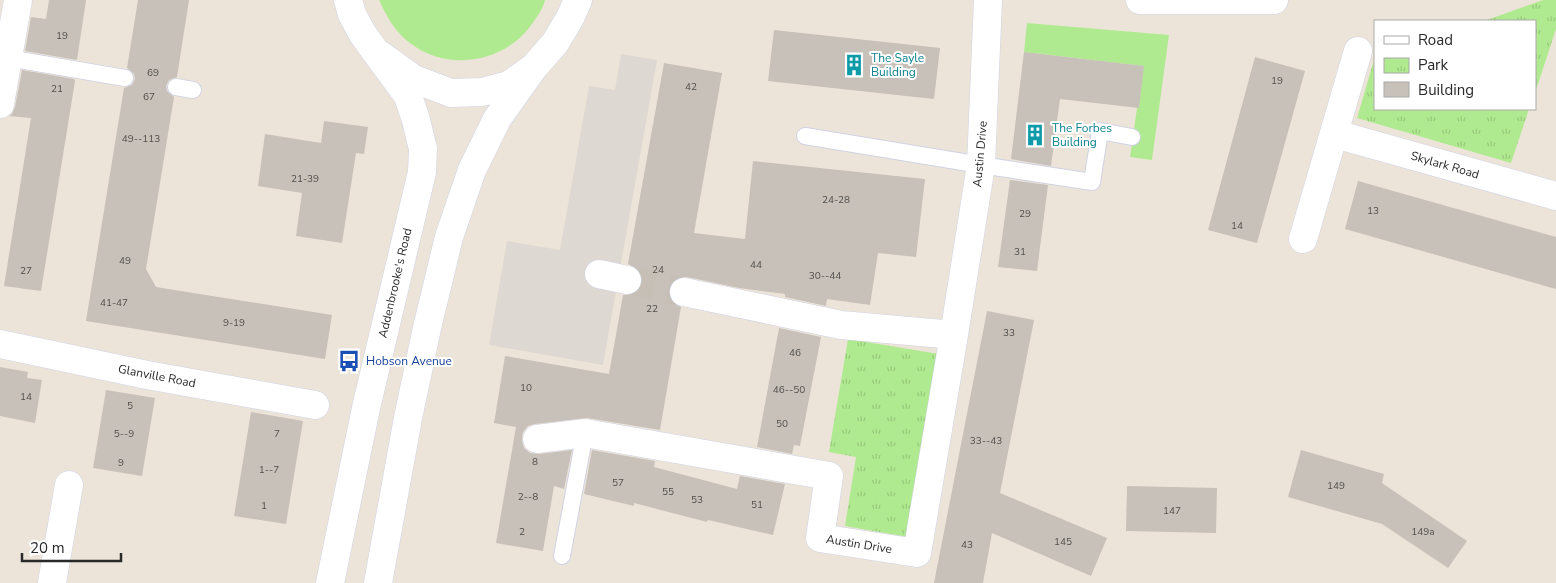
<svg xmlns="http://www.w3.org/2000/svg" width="1556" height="583" font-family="'Nunito Sans',sans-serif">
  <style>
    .grass { fill: #b0ea90 }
    .park { fill: url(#park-tufts) }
    .plaza { fill: #ddd8d1 }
    .building { fill: #c8c1b9 }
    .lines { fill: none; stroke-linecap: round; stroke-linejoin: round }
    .minor-tunnel { stroke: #c6bfb6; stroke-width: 28; stroke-dasharray: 28 14; stroke-linecap: butt }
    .service-casing { stroke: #cfd3e4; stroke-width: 18 }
    .minor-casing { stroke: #cfd3e4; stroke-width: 29 }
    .tertiary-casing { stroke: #cfd3e4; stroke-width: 29 }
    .service { stroke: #fff; stroke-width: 16 }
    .minor { stroke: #fff; stroke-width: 28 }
    .tertiary { stroke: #fff; stroke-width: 28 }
    .labels { text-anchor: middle; stroke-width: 4; stroke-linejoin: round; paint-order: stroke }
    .number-label { font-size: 10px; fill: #514f4d }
    .culture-label { font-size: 12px; fill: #0d838f; stroke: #fff; text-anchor: start }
    .street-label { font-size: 12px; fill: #292929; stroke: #fff }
    .transit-label { font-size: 12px; fill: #164399; stroke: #fff; text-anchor: start }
  </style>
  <defs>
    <pattern id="park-tufts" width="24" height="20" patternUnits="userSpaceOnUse" patternTransform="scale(1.25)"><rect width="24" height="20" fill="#b0ea90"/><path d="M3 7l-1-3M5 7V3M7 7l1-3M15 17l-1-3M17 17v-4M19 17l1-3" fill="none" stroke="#97c97c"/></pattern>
  </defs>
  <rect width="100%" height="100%" fill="#ede4d9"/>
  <path class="grass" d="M379,0H545C543,8 539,14 534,21C509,61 449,74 410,43C395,32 387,17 379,0Z
    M1027,23L1169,35L1152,160L1130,157L1143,66L1024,52Z"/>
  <path class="park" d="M1543,0H1556V29L1535,93V21H1484Z
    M1374,60L1375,109H1529L1511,163L1357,118Z
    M848,339L939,354L908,537L845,526L856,457L829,452Z"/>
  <path class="plaza" d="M621,54L657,60L603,365L489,345L507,241L560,250L589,86L615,90Z"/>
  <path class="building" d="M49,0H86L77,60L25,51L31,17L46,19Z
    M138,0H189L177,77L169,80L166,86L167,91L174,97L146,269L156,287L332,315L325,359L86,321L124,88L132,85L135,79L134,74L127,68Z
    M774,30L940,48L934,99L768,81Z
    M1024,52L1144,66L1139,108L1060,99L1051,166L1011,159Z
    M1255,57L1305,71L1257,243L1208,230Z
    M664,63L722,73L694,233L745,239L753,161L925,179L916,257L878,253L870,305L827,299L826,306L785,297V294L739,288L687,277H680L673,281L669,288V296L673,303L681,307L660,430L587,418L535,424L528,426L523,432L522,440L524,448L530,453L539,454L572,450L564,489L554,486L543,551L496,543L516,427L494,423L505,356L609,374L623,295H632L639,290L642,284V276L638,269L628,264Z
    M22,70L74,79L75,81L41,291L4,286L31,118L9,116L12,114L15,107Z
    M324,121L368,127L364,154L356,153L342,243L296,236L302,193L258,186L265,134L321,143Z
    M1010,180L1048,185L1037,271L998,267Z
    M1358,181L1556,237V289L1345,229Z
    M987,311L1034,320L1000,493L1107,538L1091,576L992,533L983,583H934Z
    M779,328L821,337L800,446L794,445L792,454L757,447Z
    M0,367L28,372L27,378L42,380L35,423L0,416Z
    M106,390L155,398L142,476L93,468Z
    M251,412L303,421L286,524L234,516Z
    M592,450L655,461L654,467L737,489L740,476L785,484L773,535L708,520L707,522L634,503V506L584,494Z
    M1301,450L1384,474L1382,483L1467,541L1448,568L1382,524L1288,497Z
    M1127,486L1217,488L1216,533L1126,531Z"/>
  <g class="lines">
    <path class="minor-tunnel" d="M627,280L684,292"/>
    <g class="service-casing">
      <path id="service" d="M8,58L125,78
        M176,87L193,90
        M805,136L981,165L1092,182L1100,131L1132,137
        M562,556L585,433"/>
    </g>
    <g class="minor-casing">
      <path id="minor" d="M0,104L18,0
        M1335,134L1556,196
        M1303,239L1358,51
        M599,274L627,280
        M684,292L841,325L954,335
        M0,344L147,375L315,405
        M537,439L585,433L829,476L820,538L917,553L954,335L981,165L988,0
        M52,583L69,485"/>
    </g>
    <g class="tertiary-casing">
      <path id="tertiary" d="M348,0L352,14L362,33L375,51L414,79L451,93L482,92L509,85L534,67L555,43L570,18L578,0
        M1140,0H1274
        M330,583L366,408L422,172L423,149L416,120L408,96L375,51
        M378,583L408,418L427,328L449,237L472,170L497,119L534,67"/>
    </g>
    <use href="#service" class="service"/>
    <use href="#minor" class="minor"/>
    <use href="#tertiary" class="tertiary"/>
  </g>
  <defs>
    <g id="building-bare" transform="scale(1.725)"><path d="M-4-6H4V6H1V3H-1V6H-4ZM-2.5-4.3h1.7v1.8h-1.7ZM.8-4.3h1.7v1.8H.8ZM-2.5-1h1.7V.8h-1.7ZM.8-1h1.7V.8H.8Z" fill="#0f9aa8" stroke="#fff" stroke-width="2.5" paint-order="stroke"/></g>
    <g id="bus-bare" transform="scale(1.725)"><path d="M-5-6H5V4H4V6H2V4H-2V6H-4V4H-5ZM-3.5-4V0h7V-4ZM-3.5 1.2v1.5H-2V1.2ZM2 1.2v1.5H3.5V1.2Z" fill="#1a4fb4" stroke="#fff" stroke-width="2.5" paint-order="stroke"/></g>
  </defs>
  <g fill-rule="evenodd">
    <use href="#building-bare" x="854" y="65"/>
    <use href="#building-bare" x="1035" y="135"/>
    <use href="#bus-bare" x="349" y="361"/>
  </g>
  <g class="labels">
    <g class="number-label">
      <text x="62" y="39">19</text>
      <text x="153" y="76">69</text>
      <text x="1277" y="84">19</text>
      <text x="691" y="90">42</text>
      <text x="57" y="92">21</text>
      <text x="149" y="100">67</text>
      <text x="141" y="142">49--113</text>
      <text x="305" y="182">21-39</text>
      <text x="836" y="203">24-28</text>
      <text x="1373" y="214">13</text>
      <text x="1025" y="217">29</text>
      <text x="1237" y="229">14</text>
      <text x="1020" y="255">31</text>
      <text x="125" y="264">49</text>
      <text x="756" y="268">44</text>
      <text x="658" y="273">24</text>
      <text x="26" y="274">27</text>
      <text x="825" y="279">30--44</text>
      <text x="114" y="306">41-47</text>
      <text x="652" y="312">22</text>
      <text x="234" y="326">9-19</text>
      <text x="1009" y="336">33</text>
      <text x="795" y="356">46</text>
      <text x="526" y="391">10</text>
      <text x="789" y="393">46--50</text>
      <text x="26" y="400">14</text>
      <text x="130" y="409">5</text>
      <text x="782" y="427">50</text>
      <text x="124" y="437">5--9</text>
      <text x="277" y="437">7</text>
      <text x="986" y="444">33--43</text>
      <text x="535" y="465">8</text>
      <text x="121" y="466">9</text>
      <text x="269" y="473">1--7</text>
      <text x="618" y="486">57</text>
      <text x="1336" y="489">149</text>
      <text x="668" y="495">55</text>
      <text x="528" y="500">2--8</text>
      <text x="697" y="503">53</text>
      <text x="757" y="508">51</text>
      <text x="264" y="509">1</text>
      <text x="1172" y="514">147</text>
      <text x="522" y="535">2</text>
      <text x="1423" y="535">149a</text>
      <text x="1063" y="545">145</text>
      <text x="967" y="548">43</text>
    </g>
    <g class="culture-label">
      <text x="871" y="62">The Sayle<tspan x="871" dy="14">Building</tspan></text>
      <text x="1052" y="132">The Forbes<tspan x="1052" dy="14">Building</tspan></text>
    </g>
    <g class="street-label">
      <text transform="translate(980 154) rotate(-85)" y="4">Austin Drive</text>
      <text transform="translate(1445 165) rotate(16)" y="4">Skylark Road</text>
      <text transform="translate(395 283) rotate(-77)" y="4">Addenbrooke's Road</text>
      <text transform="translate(157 376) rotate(11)" y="4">Glanville Road</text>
      <text transform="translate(859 544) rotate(9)" y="4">Austin Drive</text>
    </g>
    <g class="transit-label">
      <text x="366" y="365">Hobson Avenue</text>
    </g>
  </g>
  <rect x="1374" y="20" width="162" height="90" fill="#ffffff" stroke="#a9a9a9"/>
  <rect x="1384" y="36" width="25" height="8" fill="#ffffff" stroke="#a9a9a9"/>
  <text x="1418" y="45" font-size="15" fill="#292929">Road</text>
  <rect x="1384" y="58" width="25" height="15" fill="url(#park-tufts)" stroke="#a9a9a9"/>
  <text x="1418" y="70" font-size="15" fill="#292929">Park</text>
  <rect x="1384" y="82" width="25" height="15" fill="#c8c1b9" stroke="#a9a9a9"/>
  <text x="1418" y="95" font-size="15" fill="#292929">Building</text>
  <path d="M22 553v8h99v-8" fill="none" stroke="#292929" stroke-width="2.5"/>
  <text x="30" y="553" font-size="15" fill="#292929" stroke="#ffffff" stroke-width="4" paint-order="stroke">20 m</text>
</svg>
